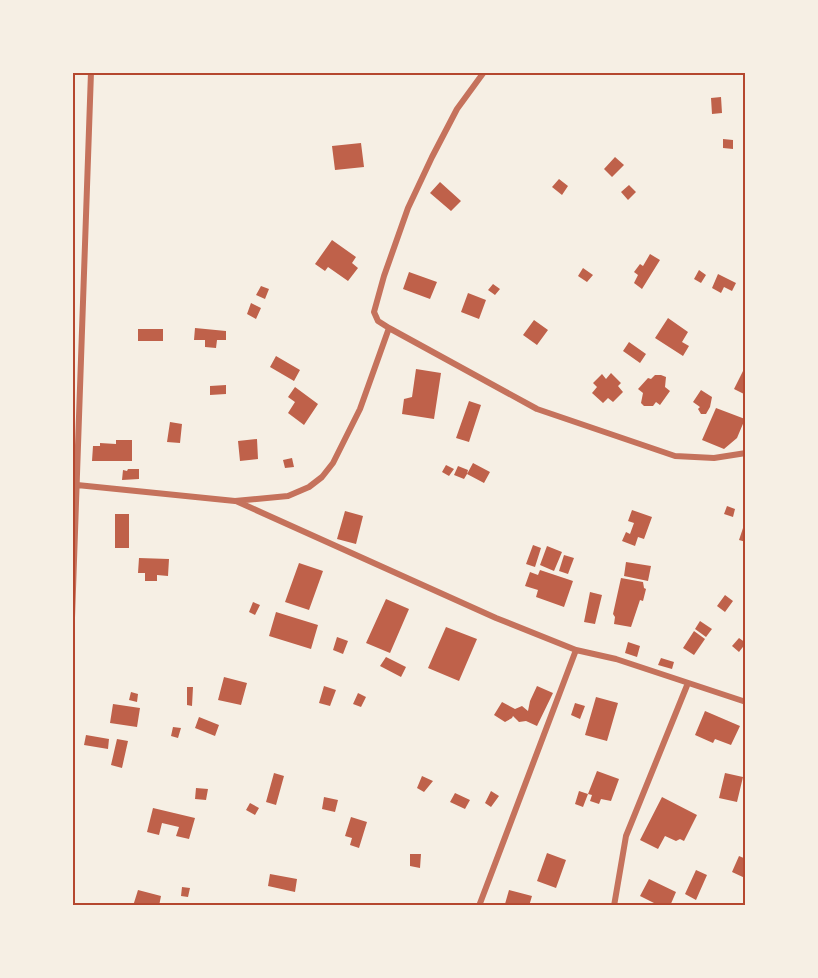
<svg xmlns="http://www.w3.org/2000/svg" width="818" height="978" font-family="Arial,sans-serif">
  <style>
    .building { fill: #bf614a }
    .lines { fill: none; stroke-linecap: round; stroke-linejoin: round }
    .minor { stroke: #c5725c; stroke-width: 6 }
    .neatline { fill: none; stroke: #b5482f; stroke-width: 2 }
  </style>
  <rect width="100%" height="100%" fill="#f6efe4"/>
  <path class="building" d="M721,97L722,113L712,114L711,98Z
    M723,139L733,140V149L723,148Z
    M361,143L364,167L335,170L332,146Z
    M615,157L624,165L612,177L604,169Z
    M559,179L568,186L562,195L552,187Z
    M440,182L461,201L451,211L430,193Z
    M629,185L636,192L628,200L621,192Z
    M332,240L356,257L352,263L358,268L348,281L328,267L325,271L315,264Z
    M650,254L660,260L642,289L634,283L638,275L634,272L640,264L643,266Z
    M583,268L593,275L587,282L578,276Z
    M699,270L706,275L701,283L694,279Z
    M409,272L437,282L430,299L403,289Z
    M718,274L736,283L732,291L724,287L721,293L712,288Z
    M493,284L500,289L495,295L488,290Z
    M261,286L269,289L265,299L256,295Z
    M468,293L486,300L479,319L461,312Z
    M251,303L261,308L256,319L247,314Z
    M668,318L688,332L682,342L689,346L683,356L655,338Z
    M534,320L548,330L537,345L523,335Z
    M195,328L226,331V340H217L216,348L205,347V340H194Z
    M138,329H163V341H138Z
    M629,342L646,354L640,363L623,351Z
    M276,356L300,370L294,381L270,367Z
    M746,365V395L734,389Z
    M416,369L441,373L434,419L402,414L404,399L412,397Z
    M611,373L621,383L618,386L623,392L613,402L608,398L603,403L592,393L597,387L593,383L602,374L606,379Z
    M655,375H661L666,377L665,387L670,391L660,405L656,402L653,406H644L641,403L643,393L638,389L648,378L651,379Z
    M226,385V394L210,395V386Z
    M295,387L318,404L304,425L288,413L295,402L288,397Z
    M701,390L712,397L710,407L706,414H701L698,409L700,407L693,402Z
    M469,401L481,405L469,442L456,438Z
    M716,408L745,419L737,438L724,449L702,440Z
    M170,422L182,424L180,443L167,442Z
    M257,439L258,459L240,461L238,441Z
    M116,440H132V461H92L93,446H100V443L116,444Z
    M292,458L294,467L285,468L283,460Z
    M473,463L490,472L484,483L467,474L464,479L454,475L458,466L468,470L467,474Z
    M446,465L454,469L449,476L442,472Z
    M128,469H139V479L122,480L123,470L127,471Z
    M727,506L735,509L733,517L724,514Z
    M632,510L652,517L644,539L638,537L635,546L622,541L626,532L630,534L634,523L628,521Z
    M345,511L363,516L356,544L337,539Z
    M115,514H129V548H115Z
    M743,528L746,529V542L739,540Z
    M533,545L541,548L535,567L526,564Z
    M547,546L562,552L554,571L540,565Z
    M564,555L574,558L568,574L559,571Z
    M139,558L169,559L168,576L157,575V581H145V573H138Z
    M626,562L651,566L648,581L624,576Z
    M299,563L323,571L309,610L285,602Z
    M540,570L573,581L564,607L536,597L538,590L525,586L530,572L538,575Z
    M621,578L643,582L644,588L646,589L643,601L640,600L631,627L614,624L615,617L613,614Z
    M590,592L602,595L595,624L584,622Z
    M725,595L733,601L725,612L717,606Z
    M386,599L409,609L390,653L366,643Z
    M253,602L260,605L255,615L249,612Z
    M276,612L318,625L311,649L269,636Z
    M700,621L712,629L706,637L695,629Z
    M446,627L477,639L459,681L428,668Z
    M694,631L705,639L694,655L683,648Z
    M337,637L348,641L343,654L333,650Z
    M739,638L746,643L739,652L732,646Z
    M628,642L640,646L637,657L625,653Z
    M386,657L406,667L401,677L380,666Z
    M661,658L674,662L672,669L658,665Z
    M224,677L247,683L241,705L218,700Z
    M324,686L336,690L330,706L319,703Z
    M537,686L553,693L537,726L526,721L519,722L513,716L512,718L505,722L494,715L502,702L515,709L522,706L528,711L530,701Z
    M187,687H193L192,706L187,705Z
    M131,692L138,694L137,702L129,700Z
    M358,693L366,697L361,707L353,704Z
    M596,697L618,703L607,741L585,735Z
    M575,703L585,706L580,719L571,715Z
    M113,704L140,708L137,727L110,723Z
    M705,711L740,726L731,745L715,739L713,743L695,735Z
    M199,717L219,725L215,736L195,728Z
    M173,727L181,728L178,738L171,736Z
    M86,735L109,739L108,749L84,745Z
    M117,739L128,741L122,768L111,765Z
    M597,771L619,779L611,801L601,799L599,804L590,801L592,795L588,794Z
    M274,773L284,776L276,805L266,802Z
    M725,773L743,777L737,802L719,798Z
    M422,776L433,781L424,792L417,788Z
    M196,788L208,789L206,800L195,799Z
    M491,791L499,796L491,807L485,803Z
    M579,791L588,794L583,807L575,804Z
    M455,793L470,800L465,809L450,802Z
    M324,797L338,800L335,812L322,809Z
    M662,797L697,815L684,841L680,839L676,841L665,836L658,849L640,840Z
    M250,803L259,808L255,815L246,810Z
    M153,808L195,818L189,839L176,836L179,827L162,823L159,835L147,832Z
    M351,817L367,822L359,848L350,845L352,838L345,836Z
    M547,853L566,860L556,888L537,881Z
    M410,854H421L420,868L410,866Z
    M739,856L746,859L745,878L732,872Z
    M696,870L707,875L696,900L685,894Z
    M270,874L297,879L295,892L268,886Z
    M649,879L676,892L670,906H660L640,896Z
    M182,887L190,888L188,897L181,896Z
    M138,890L161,896L159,906H133Z
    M509,890L532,896L529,906L505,904Z"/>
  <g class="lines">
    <path class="minor" d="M389,328L378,321L374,312L384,276L408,208L432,157L457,109L484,72
      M77,485L235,501L288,496L309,487L322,477L333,463L360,409L389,328L537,409L675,456L714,458L746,453
      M236,501L496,618L576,650L616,659L746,702
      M72,618L91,72
      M479,906L576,650
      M614,906L626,836L688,683"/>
  </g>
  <rect width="818" height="978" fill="none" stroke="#f6efe4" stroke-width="147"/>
  <rect x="74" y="74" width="670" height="830" class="neatline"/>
</svg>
